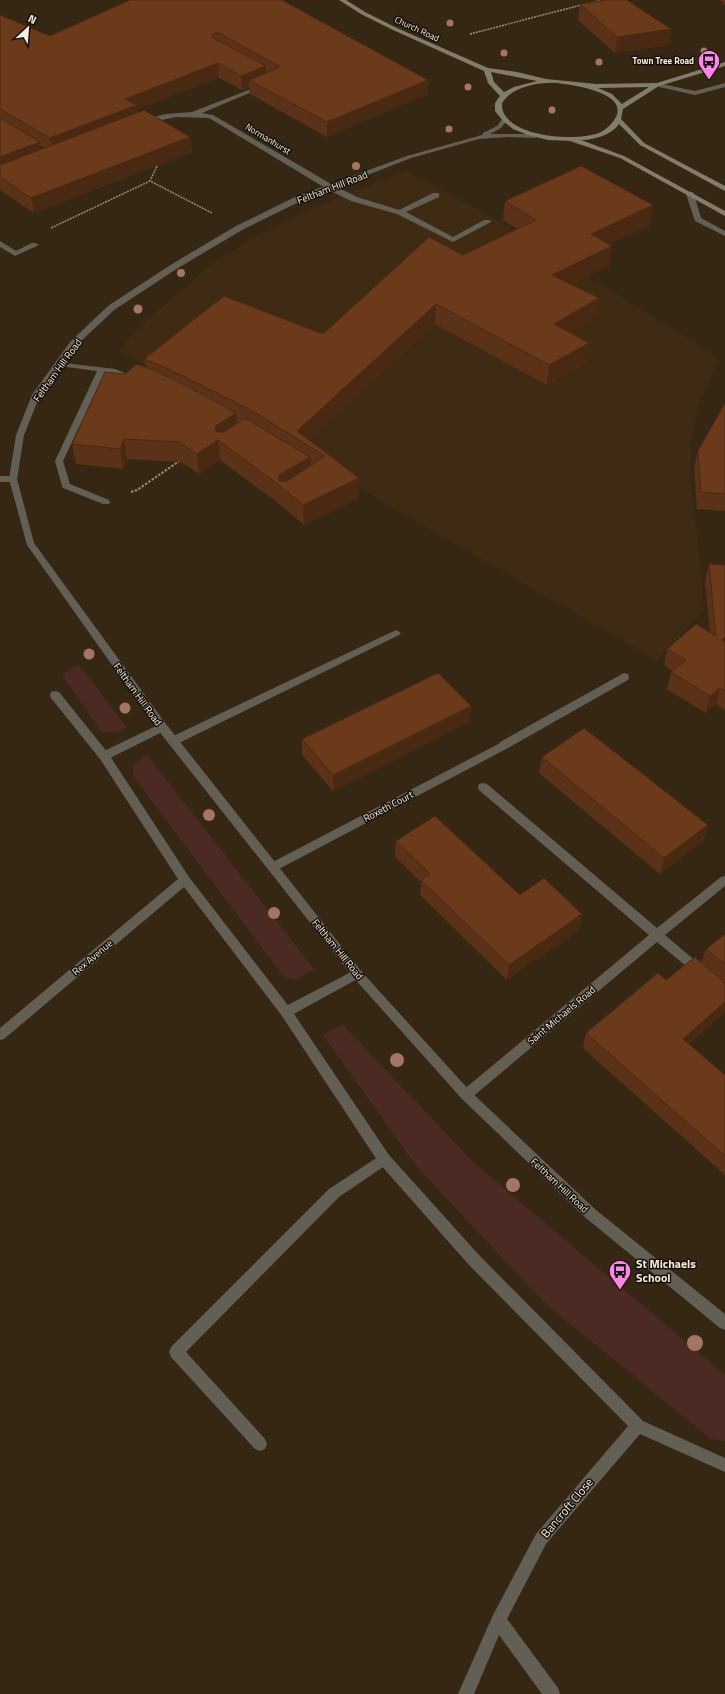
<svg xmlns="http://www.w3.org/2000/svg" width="725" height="1694" font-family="'Titillium Web',sans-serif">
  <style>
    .built { fill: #3f2b13 }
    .green { fill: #4b2a24 }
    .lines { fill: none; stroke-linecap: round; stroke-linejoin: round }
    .path-far1 { stroke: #988c7e; stroke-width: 1.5; stroke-dasharray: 2 1; stroke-linecap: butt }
    .path { stroke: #988c7e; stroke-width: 2; stroke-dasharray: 2.5 1.5; stroke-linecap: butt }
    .service { fill: #635f54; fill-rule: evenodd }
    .minor { fill: #635f54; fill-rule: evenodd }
    .tertiary { fill: #635f54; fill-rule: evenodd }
    .secondary { fill: #827c6b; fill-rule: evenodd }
    .tree { fill: #a47564 }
    .wall { fill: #5b3217; fill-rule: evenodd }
    .shaded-wall { fill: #4a2913 }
    .building { fill: #6a3a1b; stroke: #4a2913 }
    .labels { text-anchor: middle; stroke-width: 3; stroke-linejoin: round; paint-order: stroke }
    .far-street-label { font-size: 9px; fill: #f6ece1; stroke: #18110a }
    .far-poi-label { font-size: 9px; font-weight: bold; fill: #f6ece1; stroke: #18110a; text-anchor: end }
    .street-label { font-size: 10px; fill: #f6ece1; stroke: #18110a }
    .near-poi-label { font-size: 12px; font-weight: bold; fill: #f6ece1; stroke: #18110a; text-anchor: start }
    .near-street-label { font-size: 12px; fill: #f6ece1; stroke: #18110a }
  </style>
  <rect width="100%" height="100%" fill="#362715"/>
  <path class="built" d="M407,170L521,234L719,358L699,403L692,435L690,474L702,580L703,612L656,660L258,429L119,351L138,329L210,265L242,245L289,219L317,206Z"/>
  <path class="green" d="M78,664L127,727L118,733L102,732L62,675Z
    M147,755L314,969L297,980L285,978L133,776V765Z
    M343,1025L475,1164L725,1375V1441L711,1439L545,1303L417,1167L323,1035Z"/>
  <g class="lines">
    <path class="path-far1" d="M590,3L602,0
      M470,34L581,5
      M157,166L150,181L212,213
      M51,228L150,181"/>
    <path class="path" d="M131,492L137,490L181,460"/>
    <path class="service" d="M657,83L695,91L725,83V87L695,95L655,86L654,85Z
      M327,185H333L357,197L399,210L433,193H439V197L406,212L453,237L484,220H490L491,222L453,242L397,214L351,201L327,189Z
      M56,362L115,369L137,378L133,380L113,373L105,372L63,461L70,484L109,500L110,502L109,504H103L63,488L62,486L55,461L97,371L59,366L55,364Z
      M396,630L401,633L399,635L177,744H169L168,741L169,738Z
      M624,673L628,674L629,677L628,680L508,748H500L499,745L500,742Z
      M162,723L166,724L167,727L166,730L108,759H100L99,756L100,753Z
      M357,969L361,971L363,974L361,977L290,1016L286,1017L282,1016L280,1012L282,1008Z
      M384,1153L389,1155L390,1159L389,1163L339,1197L186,1352L265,1439L267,1444L265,1449L260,1451L255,1449L171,1357L169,1352L171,1347L329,1189Z"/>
    <path class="minor" d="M261,85L266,86L202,113L213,115L333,185V189H327L209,118L176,117L142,124L139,122L148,118L167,114L192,112Z
      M687,192H693L694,194L701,218L725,231V236L695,221L686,194Z
      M0,241L16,251L32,243H35L39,245L15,256L0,247Z
      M0,476H13L17,479L13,482H0Z
      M55,691L59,692L108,753L189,877L290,1008L389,1155L479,1255L643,1421L725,1458V1472L640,1434L546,1544L507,1619L558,1688L560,1694H542L499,1635L474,1694H458L493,1615L536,1534L628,1426L469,1265L379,1163L282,1016L184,887L4,1039L0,1040V1028L178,879L100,759L51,698L50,695L51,692Z
      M504,741L508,742L509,745L508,748L277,870L273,871L269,870L267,867L269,864Z
      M483,783L487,784L657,928L721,877L725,876V886L665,935L705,969L707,972L705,975L701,977L697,975L657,942L470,1099L466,1101L462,1099L460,1095L462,1091L649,935L479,790L478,787L479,784Z"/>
    <path class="tertiary" d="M505,117L508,119L501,128L490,134H535L538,136L535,138L507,137L479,139L411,158L301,201L242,230L178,268L114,310L76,346L40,395L24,435L17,479L34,543L166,724L361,971L470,1091L596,1210L725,1314V1330L720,1328L586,1218L462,1099L353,977L158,730L27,545L9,479L16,435L32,395L70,342L108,306L172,264L236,226L295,197L407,156L482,135L483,133L497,126L503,118Z"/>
    <path class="secondary" d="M339,0H346L365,12L397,28L488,68L517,72L546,79L596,84L657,83L725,62V66L659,86L623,109L621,119L644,143L725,186V191L640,145L619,124C612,135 593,140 581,140L624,156L725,211V216L620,158L570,141L548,140L528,135L513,129L503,121L495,111V103L500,96L488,83L484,71L393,30L361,14ZM491,72L537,81L514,87L504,92L494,82ZM558,83C572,85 628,92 616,117C612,124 608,128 601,132C578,143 499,137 502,103C513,86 539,82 558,83ZM649,87L622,104L612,94L598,88Z"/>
  </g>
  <g class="tree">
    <circle cx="450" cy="23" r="3.5"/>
    <circle cx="704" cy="51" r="3.5"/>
    <circle cx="504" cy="53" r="3.5"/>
    <circle cx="599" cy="62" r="3.5"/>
    <circle cx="468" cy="87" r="3.5"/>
    <circle cx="552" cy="110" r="3.5"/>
    <circle cx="449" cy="129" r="3.5"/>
    <circle cx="356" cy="166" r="4"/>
    <circle cx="181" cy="273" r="4"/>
    <circle cx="138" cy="309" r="4.5"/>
    <circle cx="89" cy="654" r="5.5"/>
    <circle cx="125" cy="708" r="5.5"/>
    <circle cx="209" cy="815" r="6"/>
    <circle cx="274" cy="913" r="6"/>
    <circle cx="397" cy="1060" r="7"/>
    <circle cx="513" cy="1185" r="7"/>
    <circle cx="695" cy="1343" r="8"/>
  </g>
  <path class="wall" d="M130,0L428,94L327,137L250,94L249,88L242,90L219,78L137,109L138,113L190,137L192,152L34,213L0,190V15L50,36ZM41,146L45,148L41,149Z
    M720,0H725V6Z
    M580,4L671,29L669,45L615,53L578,20Z
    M505,201L653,205L650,225L609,244L612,246L610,265L571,284L599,298L596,317L570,333L589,343L586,363L547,385L435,324L310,440L359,478V498L304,525L281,505L220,460L199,474L181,462L127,459L123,469L76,464L72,444L125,374L146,367L144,359L323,334L463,255L517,229L503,220Z
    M725,403V511L697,509L694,468L698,451Z
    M709,564L725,565V710L716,704L706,713L667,689L671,672L673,671L664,665L667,649L710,633L705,581Z
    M471,706L469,722L333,791L302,755V739Z
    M542,757L703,841L660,874L539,773Z
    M396,841L520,895L582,914L579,930L507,980L420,895L421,882L395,857Z
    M725,934V1012L689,1044L725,1075V1175L583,1048L586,1033L666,980L701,963L706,949Z"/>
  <path class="shaded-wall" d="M671,29L669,45L615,53L617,37Z
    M218,63L219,78L137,109L138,120L52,152L50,138L125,99Z
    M266,66V81L249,80V88L242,90L241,76Z
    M428,80V94L327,137V122Z
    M190,137L192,152L34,213L31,198Z
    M40,142L43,157L0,173V157Z
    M653,205L650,225L589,254L591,234Z
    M612,246L610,265L550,295L552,275Z
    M599,298L596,317L552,344L554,324Z
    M436,304L435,324L306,444L297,431Z
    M589,343L586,363L547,385L549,365Z
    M236,413L237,433L218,440L220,460L199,474L197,454L215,430L216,426Z
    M124,439L127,459L123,469L120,449Z
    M310,457L311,477L279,484V475Z
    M359,478V498L304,525L303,505Z
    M725,637V650L722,640Z
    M720,688L716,704L706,713L710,696Z
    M471,706L469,722L333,791V775Z
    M708,825L703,841L660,874L664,858Z
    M582,914L579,930L507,980L509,965Z
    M725,1002V1012L678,1054L683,1039Z"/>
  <path class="building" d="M130,0H282L428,80L327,122L249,80L278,68L279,66L219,33H214L212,35L213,38L266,66L241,76L218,63L125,99L137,105L50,138L0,109V15L50,36Z
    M606,0H627L671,29L617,37L580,4Z
    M144,110L190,137L31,198L0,177V165Z
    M0,118L40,142L0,157Z
    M581,166L653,205L591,234L612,246L552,275L599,298L554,324L589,343L549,365L436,304L297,431L359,478L303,505L279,485L218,440L197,454L179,442L124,439L120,449L72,444L105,372L125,374L137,364L153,370L189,387L236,413L216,426L215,430L217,432H224L245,418L310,457L279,475V481H287L325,456L249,409L171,370L144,359L224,296L323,334L429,237L463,255L536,220L505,201Z
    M725,403V494L701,492L698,451Z
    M709,564L725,565V637L722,640L725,642V691L720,688L710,696L671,672L686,660L667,649L696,624L716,636Z
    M438,673L471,706L333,775L302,739Z
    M584,728L708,825L664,858L542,757Z
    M435,816L520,895L544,878L582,914L509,965L421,880L430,874L396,841Z
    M725,934V964L706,949Z
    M695,957L725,983V1002L683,1039L725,1075V1156L586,1033L658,973L666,980Z"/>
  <defs>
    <g id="bus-pin" transform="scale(1.15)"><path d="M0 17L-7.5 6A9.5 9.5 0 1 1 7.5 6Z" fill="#fb86e5" stroke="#18110a"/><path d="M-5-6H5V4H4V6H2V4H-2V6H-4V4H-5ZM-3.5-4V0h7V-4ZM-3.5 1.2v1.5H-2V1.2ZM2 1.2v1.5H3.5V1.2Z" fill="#111"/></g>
  </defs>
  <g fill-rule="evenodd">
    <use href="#bus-pin" x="709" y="61"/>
    <use href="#bus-pin" x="620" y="1271"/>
  </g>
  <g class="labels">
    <g class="far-street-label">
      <text transform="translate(417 29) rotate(25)" y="3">Church Road</text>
      <text transform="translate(268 139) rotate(31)" y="3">Normanhurst</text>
    </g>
    <g class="far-poi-label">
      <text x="694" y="64">Town Tree Road</text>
    </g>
    <g class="street-label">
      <text transform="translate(332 187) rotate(-21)" y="4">Feltham Hill Road</text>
      <text transform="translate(57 370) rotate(-54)" y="4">Feltham Hill Road</text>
      <text transform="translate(138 694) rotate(54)" y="4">Feltham Hill Road</text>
      <text transform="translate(388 806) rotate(-28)" y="4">Roxeth Court</text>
      <text transform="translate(338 949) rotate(51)" y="4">Feltham Hill Road</text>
      <text transform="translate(92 957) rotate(-40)" y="4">Rex Avenue</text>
      <text transform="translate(561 1015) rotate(-40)" y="4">Saint Michaels Road</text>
      <text transform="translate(560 1185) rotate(43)" y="4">Feltham Hill Road</text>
    </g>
    <g class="near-poi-label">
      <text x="636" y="1268">St Michaels<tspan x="636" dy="14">School</tspan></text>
    </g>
    <g class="near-street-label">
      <text transform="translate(567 1508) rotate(-50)" y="4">Bancroft Close</text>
    </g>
  </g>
  <g transform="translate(28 28) rotate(26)" stroke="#18110a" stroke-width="3" paint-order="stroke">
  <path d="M0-3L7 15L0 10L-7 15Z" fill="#f6ece1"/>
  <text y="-6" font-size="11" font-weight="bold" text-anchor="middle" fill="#f6ece1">N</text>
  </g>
</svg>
